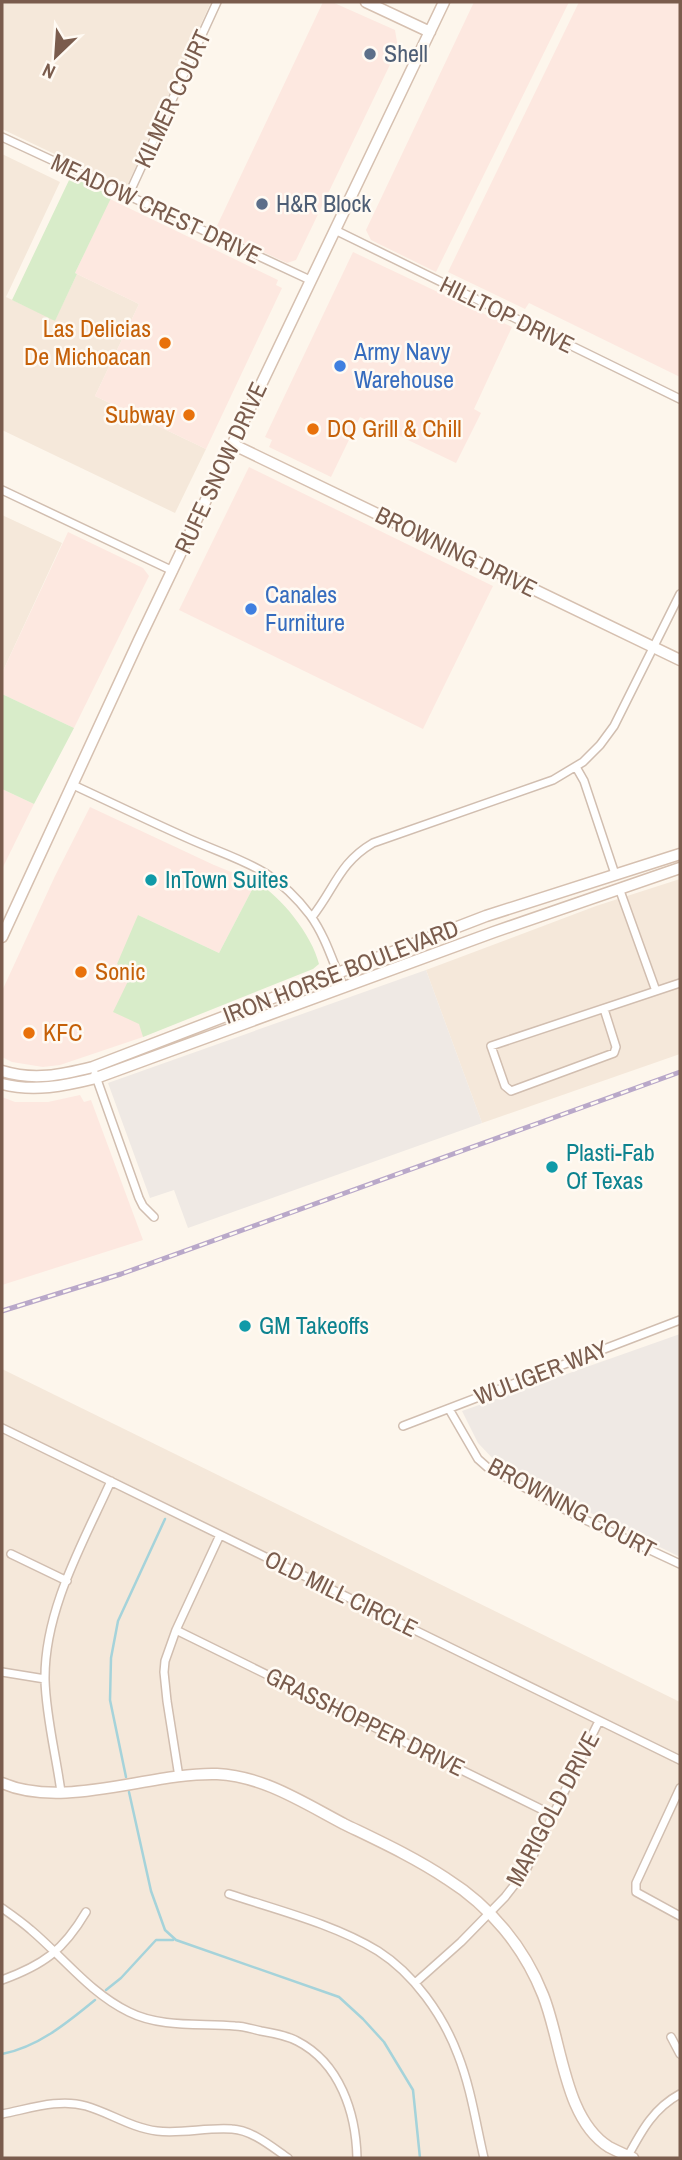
<svg xmlns="http://www.w3.org/2000/svg" width="682" height="2160" font-family="'Archivo Narrow',sans-serif">
  <style>
    .residential { fill: #f5e8da }
    .commercial { fill: #fde8e0 }
    .industrial { fill: #efe9e4 }
    .green { fill: #d8ecc9 }
    .lines { fill: none; stroke-linecap: round; stroke-linejoin: round }
    .stream { stroke: #a5d3da; stroke-width: 2.5 }
    .street-casing { stroke: #d1beb0; stroke-width: 10 }
    .secondary-casing { stroke: #d6c0b0; stroke-width: 13 }
    .street { stroke: #fff; stroke-width: 7 }
    .secondary { stroke: #fff; stroke-width: 10 }
    .rail-casing { stroke: #b9a8c9; stroke-width: 5 }
    .rail { stroke: #fffaf3; stroke-width: 2.5; stroke-dasharray: 8; stroke-linecap: butt }
    .service-dot { fill: #5c6f8a; stroke: #fffaf3; stroke-width: 2.5 }
    .food-dot { fill: #e8710a; stroke: #fffaf3; stroke-width: 2.5 }
    .shop-dot { fill: #3f7fe0; stroke: #fffaf3; stroke-width: 2.5 }
    .culture-dot { fill: #0f9aa8; stroke: #fffaf3; stroke-width: 2.5 }
    .labels { text-anchor: middle; stroke-width: 5; stroke-linejoin: round; paint-order: stroke }
    .service-label { font-size: 24px; fill: #4e5e75; stroke: #fffaf3; text-anchor: start }
    .street-label { font-size: 24px; fill: #7a5c4d; stroke: #fffaf3 }
    .food-label { font-size: 24px; fill: #c56008; stroke: #fffaf3; text-anchor: start }
    .shop-label { font-size: 24px; fill: #366cbe; stroke: #fffaf3; text-anchor: start }
    .culture-label { font-size: 24px; fill: #0d838f; stroke: #fffaf3; text-anchor: start }
  </style>
  <rect width="100%" height="100%" fill="#fdf6ec"/>
  <path class="residential" d="M2,2H211L126,188L2,129Z
    M2,154L60,182L6,297L55,320L77,274L139,304L95,396L206,449L175,513L2,430Z
    M2,515L62,543L2,673Z
    M680,879V1054L482,1123L426,970L596,906Z
    M2,1369L680,1702V2158H2Z"/>
  <path class="commercial" d="M323,2H332L395,30L398,48L296,260L287,263L215,230Z
    M474,2H569L436,272L371,240L366,230Z
    M579,2H675L680,4V377L529,303L525,309L448,272Z
    M110,199L278,280L276,285L282,288L206,449L95,396L139,304L75,273Z
    M353,252L512,327L474,409L481,413L456,463L360,417L331,477L269,447L272,440L265,437Z
    M249,467L493,586L423,729L179,610Z
    M68,532L143,568L149,576L74,728L2,694V673Z
    M2,789L34,804L2,869Z
    M90,807L214,865L256,882L219,953L138,915L132,972L143,1037L60,1065L43,1067L12,1062L2,1057V991L55,876Z
    M80,1095L84,1102L91,1100L143,1240L2,1285V1097L15,1102H48Z"/>
  <path class="industrial" d="M426,970L482,1123L188,1228L174,1190L150,1198L108,1083Z
    M680,1334V1557L518,1477L497,1463L478,1443L462,1411Z"/>
  <path class="green" d="M71,176L112,196L75,273L77,274L55,321L12,300Z
    M2,694L74,728L34,804L2,789Z
    M256,882C281,896 312,935 319,964L313,969L143,1037L139,1024L113,1012L132,973L117,964L138,915L219,953Z"/>
  <g class="lines">
    <path class="stream" d="M126,1777L110,1700L111,1658L118,1621L165,1519
      M129,1792L151,1891L165,1930L176,1940L339,1997L363,2019L384,2042L413,2090L420,2158
      M106,1990L121,1978L156,1940H173
      M2,2054C38,2047 67,2023 95,2000"/>
    <g class="street-casing">
      <path id="street" d="M2,137L310,280
        M128,196L217,2
        M335,230L680,399
        M2,490L173,571
        M576,767L584,781L615,874
        M73,785C110,802 147,820 185,837C238,861 272,865 310,915C326,937 333,963 344,988
        M619,888L656,991
        M312,917C335,888 339,863 373,843L553,780L583,762L600,745L614,726L680,594
        M604,1009L616,1047L614,1053L511,1091L505,1086L491,1046L680,983
        M95,1074L139,1198L143,1206L154,1217
        M449,1409L478,1459L487,1467L577,1516L680,1564
        M403,1426L680,1320
        M2,1428L680,1760
        M11,1554L67,1581
        M176,1630L553,1815
        M2,1672L45,1679
        M179,1777L167,1701L164,1672L165,1661L176,1630L220,1535
        M680,1788L636,1883V1892L680,1916
        M61,1792C56,1755 46,1717 45,1680C44,1610 83,1543 111,1481
        M229,1894C277,1910 334,1924 378,1951C414,1974 443,2015 458,2055C471,2088 476,2124 484,2158
        M2,1908C12,1915 22,1922 31,1930C64,1958 90,1993 129,2012C161,2028 201,2023 235,2026C243,2026 252,2029 261,2031C273,2033 286,2035 297,2041C340,2063 356,2113 357,2158
        M2,1980C43,1965 63,1951 86,1912
        M415,1983L461,1942L505,1897L526,1870L599,1721
        M671,2037L680,2054
        M2,2114C29,2109 59,2098 86,2106C110,2113 132,2128 157,2131C182,2134 207,2127 232,2129C252,2130 272,2147 288,2158
        M628,2156C642,2130 654,2108 680,2094"/>
    </g>
    <g class="secondary-casing">
      <path id="secondary" d="M366,2L430,32
        M232,444L680,660
        M2,937L139,640L444,2
        M2,1071C34,1081 61,1075 93,1067L486,916L680,854
        M2,1084C34,1092 64,1086 96,1078L494,932L680,868
        M2,1783C64,1810 151,1772 217,1774C263,1776 304,1803 344,1824C379,1841 414,1857 447,1879C490,1906 524,1947 543,1995C562,2042 564,2119 609,2147C617,2151 625,2155 633,2158"/>
    </g>
    <use href="#street" class="street"/>
    <use href="#secondary" class="secondary"/>
    <g class="rail-casing">
      <path id="rail" d="M2,1311L121,1274L680,1072"/>
    </g>
    <use href="#rail" class="rail"/>
  </g>
  <g class="service-dot">
    <circle cx="370" cy="54" r="7"/>
    <circle cx="262" cy="204" r="7"/>
  </g>
  <g class="food-dot">
    <circle cx="165" cy="343" r="7"/>
    <circle cx="189" cy="415" r="7"/>
    <circle cx="313" cy="429" r="7"/>
    <circle cx="81" cy="972" r="7"/>
    <circle cx="29" cy="1033" r="7"/>
  </g>
  <g class="shop-dot">
    <circle cx="340" cy="366" r="7"/>
    <circle cx="251" cy="609" r="7"/>
  </g>
  <g class="culture-dot">
    <circle cx="151" cy="880" r="7"/>
    <circle cx="552" cy="1167" r="7"/>
    <circle cx="245" cy="1326" r="7"/>
  </g>
  <g class="labels">
    <g class="service-label">
      <text x="384" y="62">Shell</text>
      <text x="276" y="212">H&amp;R Block</text>
    </g>
    <g class="street-label">
      <text transform="translate(173 99) rotate(-65)" y="8">KILMER COURT</text>
      <text transform="translate(156 209) rotate(25)" y="8">MEADOW CREST DRIVE</text>
      <text transform="translate(507 315) rotate(26)" y="8">HILLTOP DRIVE</text>
      <text transform="translate(221 468) rotate(-65)" y="8">RUFE SNOW DRIVE</text>
      <text transform="translate(456 552) rotate(26)" y="8">BROWNING DRIVE</text>
      <text transform="translate(341 972) rotate(-21)" y="8">IRON HORSE BOULEVARD</text>
      <text transform="translate(541 1373) rotate(-21)" y="8">WULIGER WAY</text>
      <text transform="translate(572 1508) rotate(28)" y="8">BROWNING COURT</text>
      <text transform="translate(341 1594) rotate(26)" y="8">OLD MILL CIRCLE</text>
      <text transform="translate(365 1722) rotate(26)" y="8">GRASSHOPPER DRIVE</text>
      <text transform="translate(553 1809) rotate(-62)" y="8">MARIGOLD DRIVE</text>
    </g>
    <g class="food-label">
      <text x="151" y="337" text-anchor="end">Las Delicias<tspan x="151" dy="28">De Michoacan</tspan></text>
      <text x="175" y="423" text-anchor="end">Subway</text>
      <text x="327" y="437">DQ Grill &amp; Chill</text>
      <text x="95" y="980">Sonic</text>
      <text x="43" y="1041">KFC</text>
    </g>
    <g class="shop-label">
      <text x="354" y="360">Army Navy<tspan x="354" dy="28">Warehouse</tspan></text>
      <text x="265" y="603">Canales<tspan x="265" dy="28">Furniture</tspan></text>
    </g>
    <g class="culture-label">
      <text x="165" y="888">InTown Suites</text>
      <text x="566" y="1161">Plasti-Fab<tspan x="566" dy="28">Of Texas</tspan></text>
      <text x="259" y="1334">GM Takeoffs</text>
    </g>
  </g>
  <rect width="682" height="2160" fill="none" stroke="#7a5c4d" stroke-width="7"/>
  <g transform="translate(56 56) rotate(205)" stroke="#fffaf3" stroke-width="5" paint-order="stroke">
  <path d="M0-5L12 26L0 18L-12 26Z" fill="#7a5c4d"/>
  <text y="-10" font-size="19" font-weight="bold" text-anchor="middle" fill="#7a5c4d">N</text>
  </g>
</svg>
